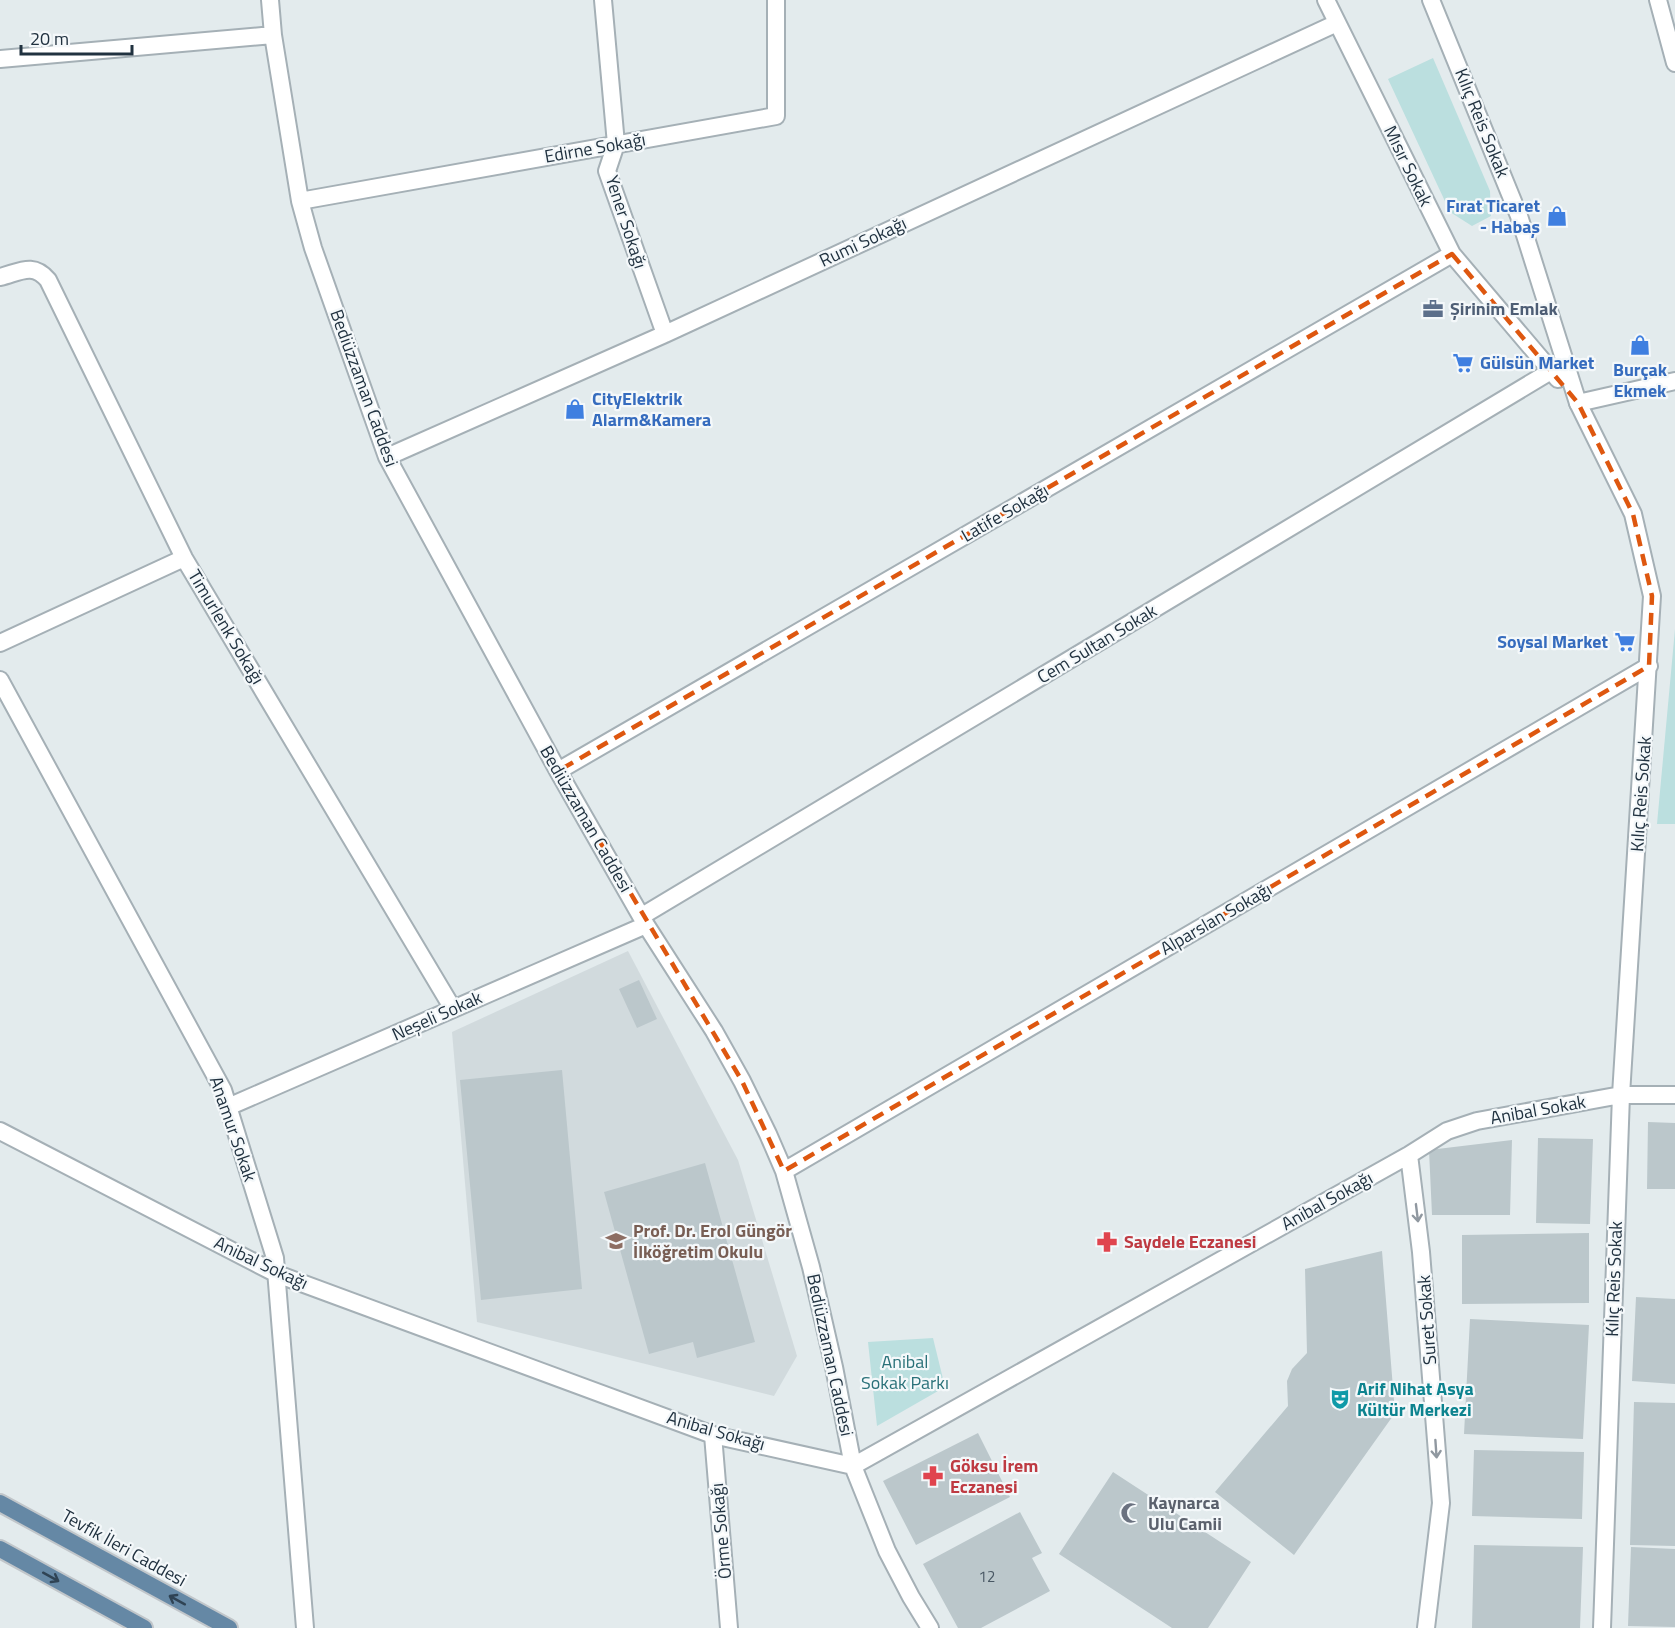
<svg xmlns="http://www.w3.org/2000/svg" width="1675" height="1628" viewBox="0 0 1675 1628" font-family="'Titillium Web',sans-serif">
<rect width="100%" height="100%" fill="#e3ebed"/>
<path fill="#d1dadd" d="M628 951 738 1160 797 1356 774 1396 477 1322 452 1032Z"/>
<path fill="#bbdfdf" d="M1433 58 1490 191 1491 216 1472 226 1450 212 1388 79Z
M1675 629V824H1657Z
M933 1338 945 1387 877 1426 868 1342Z"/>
<path fill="#bbc7cb" d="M639 980 657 1019 637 1028 619 989Z
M562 1070 582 1289 481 1300 460 1080Z
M1648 1122 1675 1123V1189H1647Z
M1538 1138 1593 1139 1590 1224 1536 1223Z
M1512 1140 1510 1215H1432L1429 1150Z
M705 1163 755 1342 697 1358 693 1342 649 1354 604 1192Z
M1589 1233V1303L1462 1304V1235Z
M1382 1251 1395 1413 1294 1555 1215 1492 1288 1406 1287 1381 1292 1369 1307 1353 1305 1269Z
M1636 1297 1675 1299V1384L1632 1381Z
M1470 1319 1589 1325 1583 1439 1464 1434Z
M1634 1402 1675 1403V1546L1630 1545Z
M978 1433 1010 1497 916 1545 883 1481Z
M1474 1450 1584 1452 1582 1519 1472 1516Z
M1113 1472 1251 1562 1208 1628H1172L1059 1554Z
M1020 1512 1042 1553 1032 1558 1050 1591 981 1628H958L923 1564Z
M1474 1545 1583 1547 1580 1628H1472Z
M1631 1547 1675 1549V1627L1628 1626Z"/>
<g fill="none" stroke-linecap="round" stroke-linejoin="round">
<g stroke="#a5b0b6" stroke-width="20">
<path id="minor" d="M270 0 273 35 300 201 313 248 387 457 558 771 646 925 714 1031 742 1081 768 1134 784 1171 811 1267 834 1367 853 1466 887 1551 911 1597 930 1628
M603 0 616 144 607 171 665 334
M1326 0 1452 254 1558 379
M1431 0 1519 216 1578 403 1633 514 1652 596 1621 1095 1602 1628
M1658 0 1675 63
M0 59 273 35
M300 201 776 116V0
M0 277C20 272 33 262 48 280L184 558 453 1009
M387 457 665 334 1337 23
M0 643 184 558
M0 680 223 1090 275 1258 305 1628
M558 771 1452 254
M642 916 1551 371
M228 1107 646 925
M0 1131 277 1274 713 1435 853 1466 1409 1155 1447 1131 1477 1121 1621 1095H1675
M1409 1155 1421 1252 1441 1503 1426 1628
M784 1171 1649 666
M713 1435 729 1628"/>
</g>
<g stroke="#a5b0b6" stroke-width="20">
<path id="tertiary" d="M1578 403 1675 381"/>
</g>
<g stroke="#c1c6ca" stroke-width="20">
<path id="primary" d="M0 1503 229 1628
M0 1549 144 1628"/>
</g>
<use href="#minor" stroke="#fff" stroke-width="16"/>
<use href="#tertiary" stroke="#fff" stroke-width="16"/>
<use href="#primary" stroke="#6588a5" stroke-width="16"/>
</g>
<defs><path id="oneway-shaft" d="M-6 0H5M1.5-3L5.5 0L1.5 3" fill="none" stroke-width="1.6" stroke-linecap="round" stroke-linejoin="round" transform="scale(1.5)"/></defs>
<g stroke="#9098a0">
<use href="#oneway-shaft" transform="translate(1417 1213) rotate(83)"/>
<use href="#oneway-shaft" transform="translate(1436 1449) rotate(86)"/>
</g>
<g stroke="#2f4354">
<use href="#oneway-shaft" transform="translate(51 1577) rotate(29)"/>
<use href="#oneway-shaft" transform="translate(177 1600) rotate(-151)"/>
</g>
<path fill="none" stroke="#de570f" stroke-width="4.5" stroke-dasharray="12 8" stroke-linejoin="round" d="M1452 254 1578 403 1633 514 1652 596 1649 666 784 1171 742 1081 558 771Z"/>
<defs>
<g id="shop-bare" transform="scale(1.62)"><path d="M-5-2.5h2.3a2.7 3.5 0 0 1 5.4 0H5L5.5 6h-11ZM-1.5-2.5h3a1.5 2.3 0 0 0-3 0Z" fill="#3f7fe0" stroke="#f4f8fa" stroke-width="2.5" paint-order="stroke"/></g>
<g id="office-bare" transform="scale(1.62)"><path d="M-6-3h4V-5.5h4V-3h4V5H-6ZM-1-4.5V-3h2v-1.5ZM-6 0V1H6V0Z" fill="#5c6f8a" stroke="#f4f8fa" stroke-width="2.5" paint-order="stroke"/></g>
<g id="supermarket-bare" transform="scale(1.62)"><path d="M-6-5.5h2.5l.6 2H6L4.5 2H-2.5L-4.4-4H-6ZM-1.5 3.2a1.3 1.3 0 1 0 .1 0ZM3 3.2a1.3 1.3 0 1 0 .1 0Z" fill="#3f7fe0" stroke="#f4f8fa" stroke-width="2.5" paint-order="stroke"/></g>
<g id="school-bare" transform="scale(1.62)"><path d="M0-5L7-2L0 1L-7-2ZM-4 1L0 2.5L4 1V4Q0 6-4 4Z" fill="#8d6e63" stroke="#f4f8fa" stroke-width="2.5" paint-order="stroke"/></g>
<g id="pharmacy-bare" transform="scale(1.62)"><path d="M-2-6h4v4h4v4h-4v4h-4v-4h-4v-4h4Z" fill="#e0444e" stroke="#f4f8fa" stroke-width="2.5" paint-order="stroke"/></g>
<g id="theatre-bare" transform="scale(1.62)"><path d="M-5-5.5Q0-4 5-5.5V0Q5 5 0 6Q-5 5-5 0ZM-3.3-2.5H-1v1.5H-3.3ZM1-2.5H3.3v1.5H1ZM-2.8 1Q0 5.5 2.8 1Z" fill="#0f9aa8" stroke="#f4f8fa" stroke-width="2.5" paint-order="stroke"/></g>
<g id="mosque-bare" transform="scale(1.62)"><path d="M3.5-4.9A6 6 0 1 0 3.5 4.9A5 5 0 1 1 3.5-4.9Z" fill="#6b7280" stroke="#f4f8fa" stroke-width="2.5" paint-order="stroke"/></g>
</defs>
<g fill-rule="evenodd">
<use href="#shop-bare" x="1557" y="216"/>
<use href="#office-bare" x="1433" y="309"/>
<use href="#shop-bare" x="1640" y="345"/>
<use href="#supermarket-bare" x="1463" y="363"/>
<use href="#shop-bare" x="575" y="409"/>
<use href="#supermarket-bare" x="1625" y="642"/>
<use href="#school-bare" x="616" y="1241"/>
<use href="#pharmacy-bare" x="1107" y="1242"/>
<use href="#theatre-bare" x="1340" y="1399"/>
<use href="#pharmacy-bare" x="933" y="1476"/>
<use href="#mosque-bare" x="1131" y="1513"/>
</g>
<g text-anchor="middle" stroke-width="4.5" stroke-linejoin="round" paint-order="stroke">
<g font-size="15" fill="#485763">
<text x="987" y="1582">12</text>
</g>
<g font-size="18" fill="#213240" stroke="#f4f8fa">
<text transform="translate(1482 123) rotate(68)" y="6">Kılıç Reis Sokak</text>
<text transform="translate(595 148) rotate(-10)" y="6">Edirne Sokağı</text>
<text transform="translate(1408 166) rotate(64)" y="6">Mısır Sokak</text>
<text transform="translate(626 222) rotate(72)" y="6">Yener Sokağı</text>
<text transform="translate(863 242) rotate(-25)" y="6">Rumi Sokağı</text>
<text transform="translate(364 388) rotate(70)" y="6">Bediüzzaman Caddesi</text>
<text transform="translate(1005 513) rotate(-30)" y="6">Latife Sokağı</text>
<text transform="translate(226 627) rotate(59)" y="6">Timurlenk Sokağı</text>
<text transform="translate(1097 644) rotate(-31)" y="6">Cem Sultan Sokak</text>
<text transform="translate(1641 794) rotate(-86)" y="6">Kılıç Reis Sokak</text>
<text transform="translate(586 819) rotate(60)" y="6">Bediüzzaman Caddesi</text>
<text transform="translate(1216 919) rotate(-30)" y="6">Alparslan Sokağı</text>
<text transform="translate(437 1016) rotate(-24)" y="6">Neşeli Sokak</text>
<text transform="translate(1538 1110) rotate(-10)" y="6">Anibal Sokak</text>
<text transform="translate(233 1129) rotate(71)" y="6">Anamur Sokak</text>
<text transform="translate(1327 1201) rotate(-29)" y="6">Anibal Sokağı</text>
<text transform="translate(261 1263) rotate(25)" y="6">Anibal Sokağı</text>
<text transform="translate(1614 1279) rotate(-88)" y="6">Kılıç Reis Sokak</text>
<text transform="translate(1427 1320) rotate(-94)" y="6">Suret Sokak</text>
<text transform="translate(830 1355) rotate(78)" y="6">Bediüzzaman Caddesi</text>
<text transform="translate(716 1431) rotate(16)" y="6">Anibal Sokağı</text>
<text transform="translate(721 1531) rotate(-95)" y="6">Örme Sokağı</text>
<text transform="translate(124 1548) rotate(29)" y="6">Tevfik İleri Caddesi</text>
</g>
<g font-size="18" font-weight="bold" fill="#366cbe" stroke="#f4f8fa" text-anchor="end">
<text x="1540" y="212">Fırat Ticaret<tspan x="1540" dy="21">- Habaş</tspan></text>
<text x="1480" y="369" text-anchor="start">Gülsün Market</text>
<text x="1640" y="376" text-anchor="middle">Burçak<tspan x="1640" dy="21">Ekmek</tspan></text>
<text x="592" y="405" text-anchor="start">CityElektrik<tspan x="592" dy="21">Alarm&amp;Kamera</tspan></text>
<text x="1608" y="648">Soysal Market</text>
</g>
<g font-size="18" font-weight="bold" fill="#4e5e75" stroke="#f4f8fa" text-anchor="start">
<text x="1450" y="315">Şirinim Emlak</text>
</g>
<g font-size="18" font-weight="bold" fill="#785e54" stroke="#f4f8fa" text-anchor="start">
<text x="633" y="1237">Prof. Dr. Erol Güngör<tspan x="633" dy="21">İlköğretim Okulu</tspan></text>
</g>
<g font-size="18" font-weight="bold" fill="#be3a42" stroke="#f4f8fa" text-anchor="start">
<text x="1124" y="1248">Saydele Eczanesi</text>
<text x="950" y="1472">Göksu İrem<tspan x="950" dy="21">Eczanesi</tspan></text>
</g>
<g font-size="18" fill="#2a7179" stroke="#f4f8fa">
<text x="905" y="1368">Anibal<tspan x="905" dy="21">Sokak Parkı</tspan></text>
</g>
<g font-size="18" font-weight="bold" fill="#0d838f" stroke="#f4f8fa" text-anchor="start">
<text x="1357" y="1395">Arif Nihat Asya<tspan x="1357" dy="21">Kültür Merkezi</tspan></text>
</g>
<g font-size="18" font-weight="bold" fill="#5b616d" stroke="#f4f8fa" text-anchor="start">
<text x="1148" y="1509">Kaynarca<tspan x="1148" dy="21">Ulu Camii</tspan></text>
</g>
</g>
<path d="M21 45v9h111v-9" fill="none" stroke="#213240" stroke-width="3"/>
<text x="30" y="45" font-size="18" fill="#213240" stroke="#f4f8fa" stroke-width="4.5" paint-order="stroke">20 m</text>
</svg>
